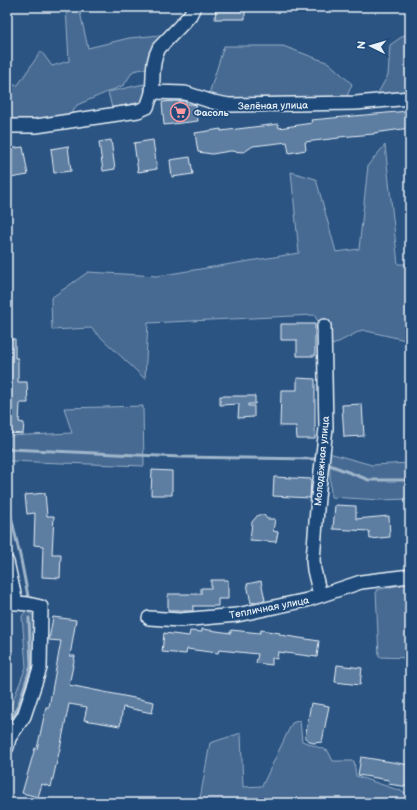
<svg xmlns="http://www.w3.org/2000/svg" width="417" height="810" viewBox="0 0 417 810" font-family="'Balsamiq Sans',sans-serif">
<rect width="100%" height="100%" fill="#2b5482"/>
<filter id="ink" filterUnits="userSpaceOnUse"><feTurbulence type="fractalNoise" baseFrequency=".025" numOctaves="2"/><feDisplacementMap in="SourceGraphic" scale="8" xChannelSelector="R" yChannelSelector="G"/><feConvolveMatrix kernelMatrix="1 2 1 2 8 2 1 2 1" color-interpolation-filters="sRGB"/></filter>
<g filter="url(#ink)">
<path fill="#476b93" stroke="#98aec6" d="M66 7H70L80 12 88 48 129 38 160 35 148 68 133 71 124 85 77 105 70 116 42 120 7 121V85H18L41 51 52 66 69 61Z
M410 31V92L388 95 378 93 388 75 390 45Z
M224 46H283L329 63 352 84 346 99 234 101 208 97Z
M144 84 145 101 112 108 108 92Z
M385 145 398 264H410V341L362 330 333 345 314 315 148 323 145 379 91 328 52 330 51 298 88 272 157 276 299 253 291 172 316 179 336 252 359 249 368 165Z
M143 406 144 466 7 461V436L72 433 64 408Z
M329 453 372 465 410 463V499L380 500 331 497Z
M410 583V658L379 657 376 590Z
M26 611 34 616 35 663 28 693 7 739V716L26 667 22 616Z
M300 720 302 741 328 751 333 761H354L356 776 410 794V803H137V801H180L200 799 210 743 241 733 243 787 262 786 292 723Z"/>
<g fill="none" stroke-linecap="round" stroke-linejoin="round">
<path stroke="#a0b6cb" stroke-width="3" d="M7 451 10 449 180 457 315 459
M327 464 369 480H410
M7 499 21 560 28 596
M7 730 19 704 31 666 29 618"/>
</g>
<path fill="#5d7da1" stroke="#e8f1f8" d="M216 7H245V19H215Z
M175 101H184L186 102V104H192L196 105 198 121 164 125 162 102Z
M408 111 410 128 374 133V134L339 137V138L305 142 306 150 289 153 287 142 253 146 244 152 230 151 212 154 198 152 195 133 221 129V131L278 124 279 128 312 123 311 120Z
M111 140 115 169 103 171 99 142Z
M153 140 157 169 138 172 134 143Z
M68 146 71 171 54 173 51 149Z
M23 147 28 175 10 178 7 149Z
M190 157 193 174 172 177 170 160Z
M281 324H315V356H297V340H281Z
M7 339H15V358H18V382H27L28 403H20L19 422 24 423 23 434 7 433Z
M297 378 315 379V439H297L296 426H280L281 390H297Z
M220 396H255V404H248V406H254V417L238 418 239 404 220 405Z
M362 404 364 436 344 437 342 405Z
M152 470 172 471V495H151Z
M274 477 311 479 310 498 273 496Z
M45 493 47 516H54L52 554H61L60 578 42 577 43 546 34 545 35 513 27 514 25 495Z
M335 505 356 506V519L389 516 390 537 370 539 369 531 333 529Z
M258 515H264L267 519H275L273 531 278 532 276 542 250 540 252 522Z
M211 580H228V599H218V606H193V611H168V594H201V588H211Z
M261 581 265 600 251 603 247 584Z
M53 617 76 620 70 656H75L69 685 154 702 152 713 123 707 120 726 84 720 87 707 69 704 61 744 51 787 42 784 38 797 22 793 35 748 37 749 46 707H49L61 641 49 640Z
M202 629 231 633V630L260 633 261 630 280 633V635L319 641 317 657 278 652 277 659 272 658V665L256 663 258 654 219 650 218 653 187 649 186 654 162 652 164 633 189 636 190 631 202 632Z
M337 665 362 668 360 685 335 682Z
M311 703 329 706 322 742 313 743 305 738Z
M361 757 410 765 409 787 388 784 389 780 358 775Z"/>
<g fill="none" stroke-linecap="round" stroke-linejoin="round">
<g stroke="#e8f1f8" stroke-width="16">
<path id="street" d="M152 92 185 93 213 102 229 105 356 103 410 98
M7 126H36L138 111 147 107C149 102 151 97 152 92 154 76 151 63 159 48L183 23 190 15 194 7
M7 562 16 603
M320 595 314 570 313 560 318 497 326 428 324 326
M7 602 28 604 41 607 40 668 24 716 9 738 7 747
M149 618 180 620 237 615 307 600 361 582 410 576"/>
</g>
<use href="#street" stroke="#1f4a7a" stroke-width="13"/>
</g>
</g>
<defs>
<g id="supermarket-ring" transform="scale(1)"><circle r="9.5" fill="#1f4a7a" stroke="#ff9aa2" stroke-width="1.5"/><path d="M-6-5.5h2.5l.6 2H6L4.5 2H-2.5L-4.4-4H-6ZM-1.5 3.2a1.3 1.3 0 1 0 .1 0ZM3 3.2a1.3 1.3 0 1 0 .1 0Z" fill="#ff9aa2"/></g>
</defs>
<g fill-rule="evenodd">
<use href="#supermarket-ring" x="180" y="112"/>
</g>
<g text-anchor="middle" stroke-width="3.5" stroke-linejoin="round" paint-order="stroke">
<g font-size="10" fill="#e8f1f8" stroke="#1f4a7a">
<text transform="translate(273 105) rotate(-1)" y="4">Зелёная улица</text>
<text transform="translate(321 461) rotate(-85)" y="4">Молодёжная улица</text>
<text transform="translate(269 607) rotate(-11)" y="4">Тепличная улица</text>
</g>
<g font-size="10" font-weight="bold" fill="#e8f1f8" stroke="#1f4a7a" text-anchor="start">
<text x="194" y="116">Фасоль</text>
</g>
</g>
<rect width="417" height="810" fill="none" stroke="#1f4a7a" stroke-width="24"/>
<rect x="12" y="12" width="393" height="786" fill="none" stroke="#e8f1f8" stroke-width="1.5" filter="url(#ink)"/>
<g transform="translate(371 46) rotate(275)" stroke="#1f4a7a" stroke-width="3" paint-order="stroke">
<path d="M0-3L7 15L0 10L-7 15Z" fill="#e8f1f8"/>
<text y="-6" font-size="11" font-weight="bold" text-anchor="middle" fill="#e8f1f8">N</text>
</g>
</svg>
